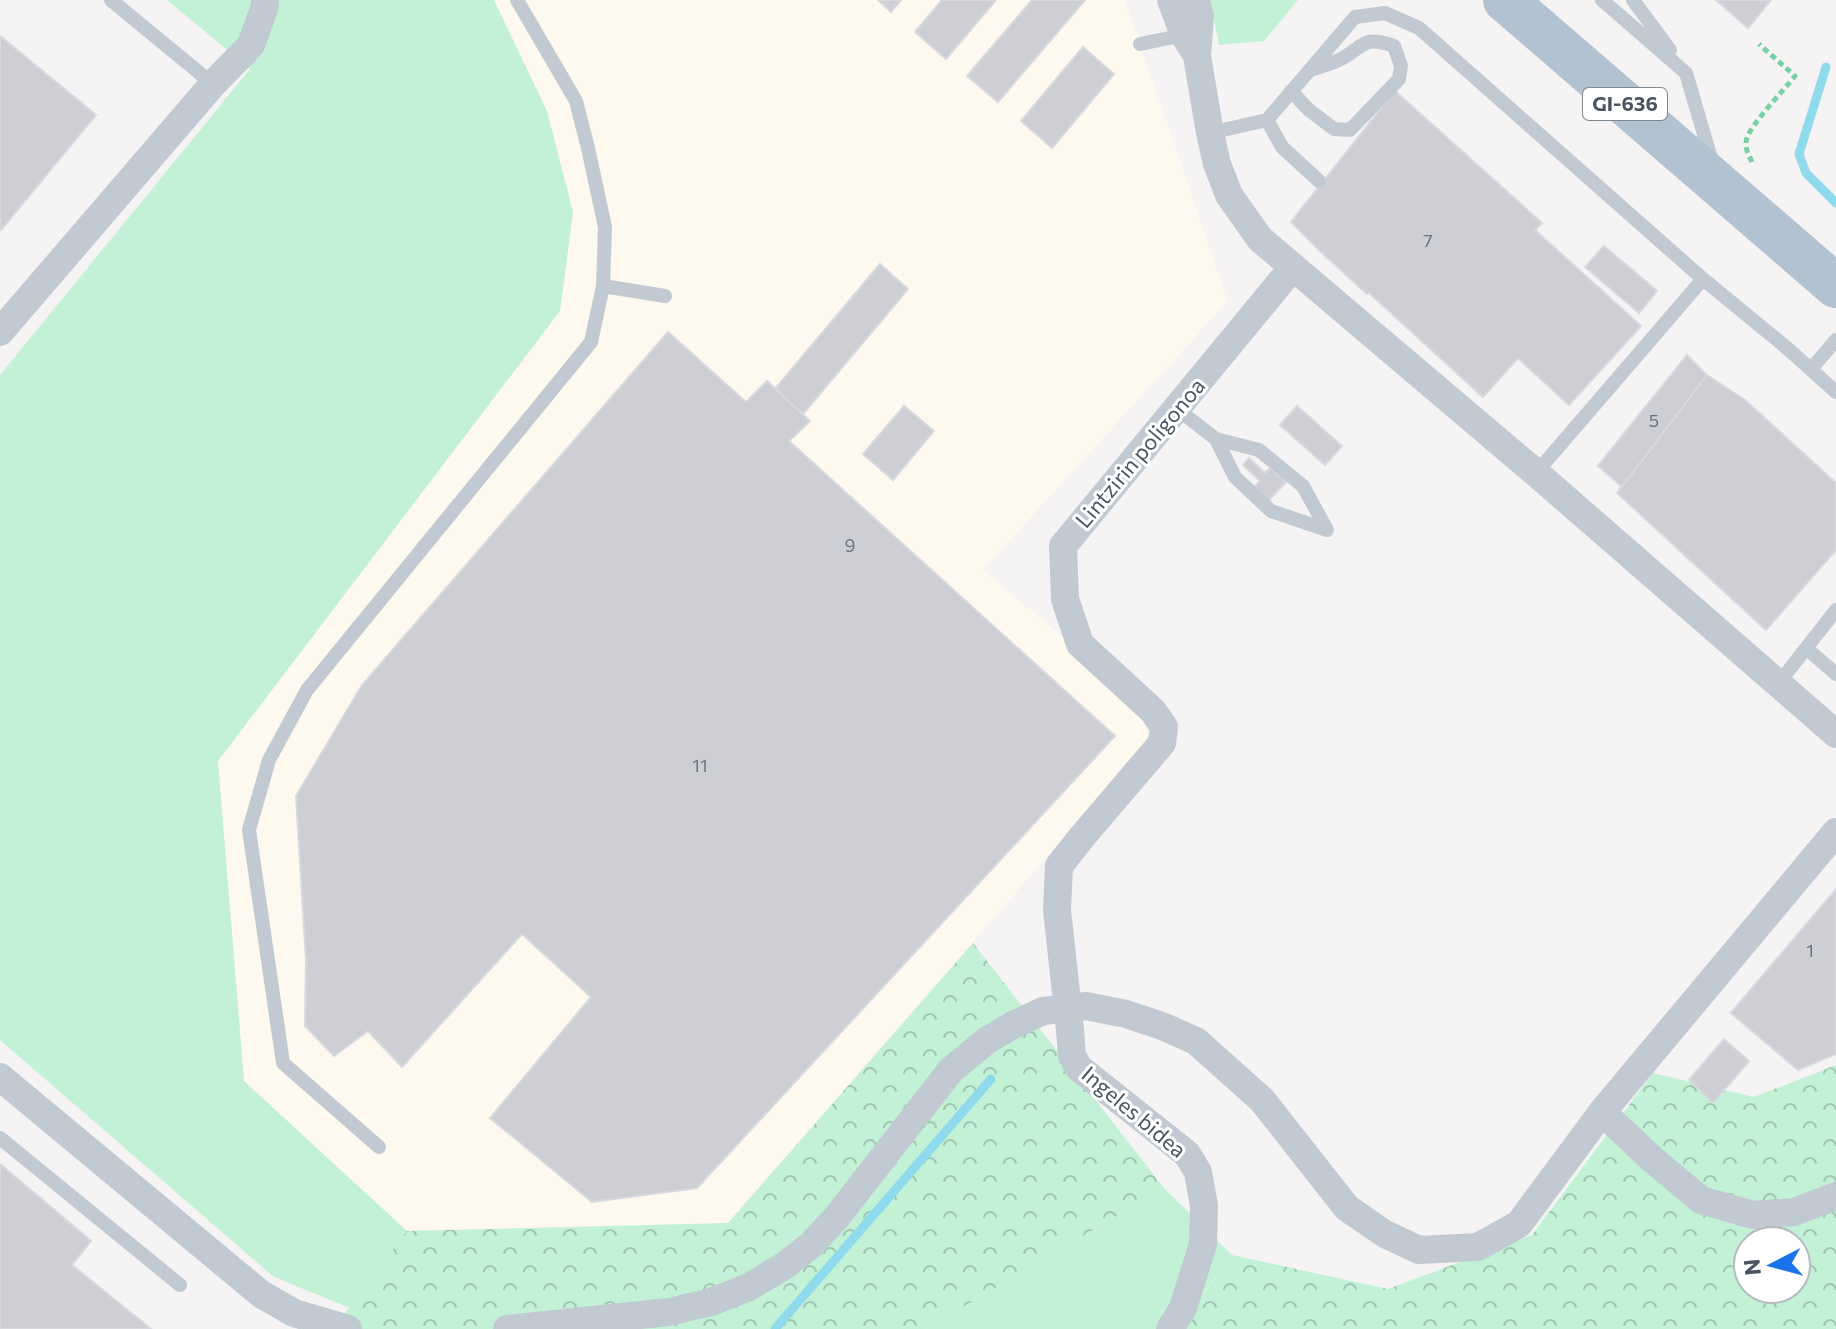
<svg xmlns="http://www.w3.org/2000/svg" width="1836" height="1329" viewBox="0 0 1836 1329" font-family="Commissioner,sans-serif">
<defs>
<pattern id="forest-crowns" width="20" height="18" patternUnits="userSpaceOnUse" patternTransform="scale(2)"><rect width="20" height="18" fill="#c3f1d5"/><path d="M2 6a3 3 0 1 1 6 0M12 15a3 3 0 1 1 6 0" fill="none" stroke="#a0c6b0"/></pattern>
</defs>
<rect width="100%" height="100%" fill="#f5f3f3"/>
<path fill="#fdf9ef" d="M494 0H1125L1228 301 983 570 1145 706 1148 741 728 1223 407 1231 244 1081 218 761 560 310 573 212 547 111Z"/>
<path fill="#c3f1d5" d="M167 0H494L547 111 573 212 560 311 218 761 244 1081 407 1231 350 1308 274 1277 0 1040V375L250 69Z
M1210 0H1298L1264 41 1219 45Z
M1164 1188 1232 1255 1177 1329H926Z"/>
<path fill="url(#forest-crowns)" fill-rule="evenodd" d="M973 943 1164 1188 926 1329H333L407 1231 728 1223Z
M1836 1065V1329H1178L1232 1255 1388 1289 1532 1235 1653 1073 1754 1097ZM1748 1241H1796V1289H1748Z"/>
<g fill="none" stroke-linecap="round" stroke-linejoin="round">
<path stroke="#90daee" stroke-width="9" d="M1826 67 1799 154 1806 173 1836 203
M775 1329 991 1079"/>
</g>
<path fill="#cdcfd5" stroke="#d7d9de" stroke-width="2" d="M878 0H901L891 12Z
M942 0H996L946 59 915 32Z
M1032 0H1085L998 102 967 76Z
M1716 0H1771L1748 28Z
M0 36 96 115 1 230H0Z
M1083 47 1114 74 1052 148 1021 121Z
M1395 91 1542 223 1535 230 1641 326 1569 405 1518 358 1483 397 1369 293 1367 294 1320 251 1291 222Z
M1604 246 1657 291 1639 313 1585 267Z
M880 264 908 289 803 414 775 389Z
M668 332 746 402 767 381 810 421 789 441 1115 736 697 1188 592 1202 490 1118 591 997 522 934 402 1067 368 1031 334 1056 305 1026 306 960 296 796 362 685Z
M1687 355 1707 375 1622 487 1598 466Z
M1707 375 1745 400 1836 483V550L1766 630 1617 493Z
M904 406 934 431 893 480 863 454Z
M1297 406 1342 446 1325 465 1280 425Z
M1249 458 1265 473 1270 468 1286 482 1269 500 1254 487 1260 481 1243 465Z
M1836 889V1054L1798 1070 1731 1013Z
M1724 1039 1749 1061 1713 1103 1689 1080Z
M0 1164 91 1241 72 1265 151 1329H0Z"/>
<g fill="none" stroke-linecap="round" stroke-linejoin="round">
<path stroke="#7ad0a6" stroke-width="5" stroke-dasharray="6 4" stroke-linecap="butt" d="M1752 162C1748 154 1744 147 1747 138 1752 123 1784 90 1795 76L1759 44"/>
<path stroke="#c1cad2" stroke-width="14" d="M111 0 213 84
M1602 0 1686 73 1713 165
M1633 0 1670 50
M1140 44 1184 35
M1291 91 1309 110 1334 129 1350 130 1399 79 1401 66 1394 46C1361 34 1364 48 1339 60 1331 64 1322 66 1313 69
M1267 120 1282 147 1319 181
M1210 133 1267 120 1355 17 1385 13 1419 28 1703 279 1787 348 1836 392
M603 286 665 296
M1811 369 1836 340
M1177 409 1216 439 1259 450 1303 486 1327 530
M1216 439 1235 477 1271 511 1327 530
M1536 473 1703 279
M1806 648 1836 674
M1778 684 1836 610
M0 1138 180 1285
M379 1147 283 1063 249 830 269 760 307 690 591 342 603 286 605 227 588 148 576 101 517 0"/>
<path stroke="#c1cad2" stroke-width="28" d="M1171 0 1184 35 1197 55
M1196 0 1200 16 1197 56 1210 133 1217 164 1229 195 1260 239 1536 473 1836 734
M0 332 213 84 251 45 265 6V0
M1064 974 1057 910 1059 866 1081 838 1162 743 1164 727 1153 711 1080 644 1065 599 1063 546 1293 267
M1070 1030 1072 1056 1079 1068 1187 1154 1198 1172 1204 1206 1203 1244 1183 1308 1170 1329
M0 1077 261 1294 294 1313 348 1329
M1602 1112 1652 1159 1701 1200 1753 1215 1794 1212 1836 1196
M507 1329 669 1312 711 1302 749 1287 784 1266 811 1245 836 1218 951 1070 986 1041 1013 1025 1043 1011 1086 1006 1126 1014 1162 1026 1196 1041 1262 1100 1347 1208 1385 1234 1419 1250 1478 1247 1519 1224 1602 1112 1836 832"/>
<path stroke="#b3c2d1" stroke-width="44" d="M1505 0 1836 286"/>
<path stroke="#c1cad2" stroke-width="28" d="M1064 974 1070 1030"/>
</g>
<g text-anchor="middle" stroke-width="6" stroke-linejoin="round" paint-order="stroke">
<g font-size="18" fill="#6b747e">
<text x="1428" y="247">7</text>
<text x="1654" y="427">5</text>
<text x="850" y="552">9</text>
<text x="700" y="772">11</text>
<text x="1810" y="957">1</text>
</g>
<rect fill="#fff" stroke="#808990" stroke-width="2" x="1583" y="88" width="84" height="32" rx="6"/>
<g font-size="20" font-weight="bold" fill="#4a5661">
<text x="1625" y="111">GI-636</text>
</g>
<g font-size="22" fill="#4a5661" stroke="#fff">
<text transform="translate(1140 453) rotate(-50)" y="8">Lintzirin poligonoa</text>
<text transform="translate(1134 1112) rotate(40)" y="8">Ingeles bidea</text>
</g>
</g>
<g transform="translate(1772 1265) rotate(264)"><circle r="38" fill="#ffffff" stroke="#b7bbc0" stroke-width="2"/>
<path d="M0-6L14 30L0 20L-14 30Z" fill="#1a73e8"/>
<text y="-12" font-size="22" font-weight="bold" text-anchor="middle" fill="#4a5661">N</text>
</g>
</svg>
